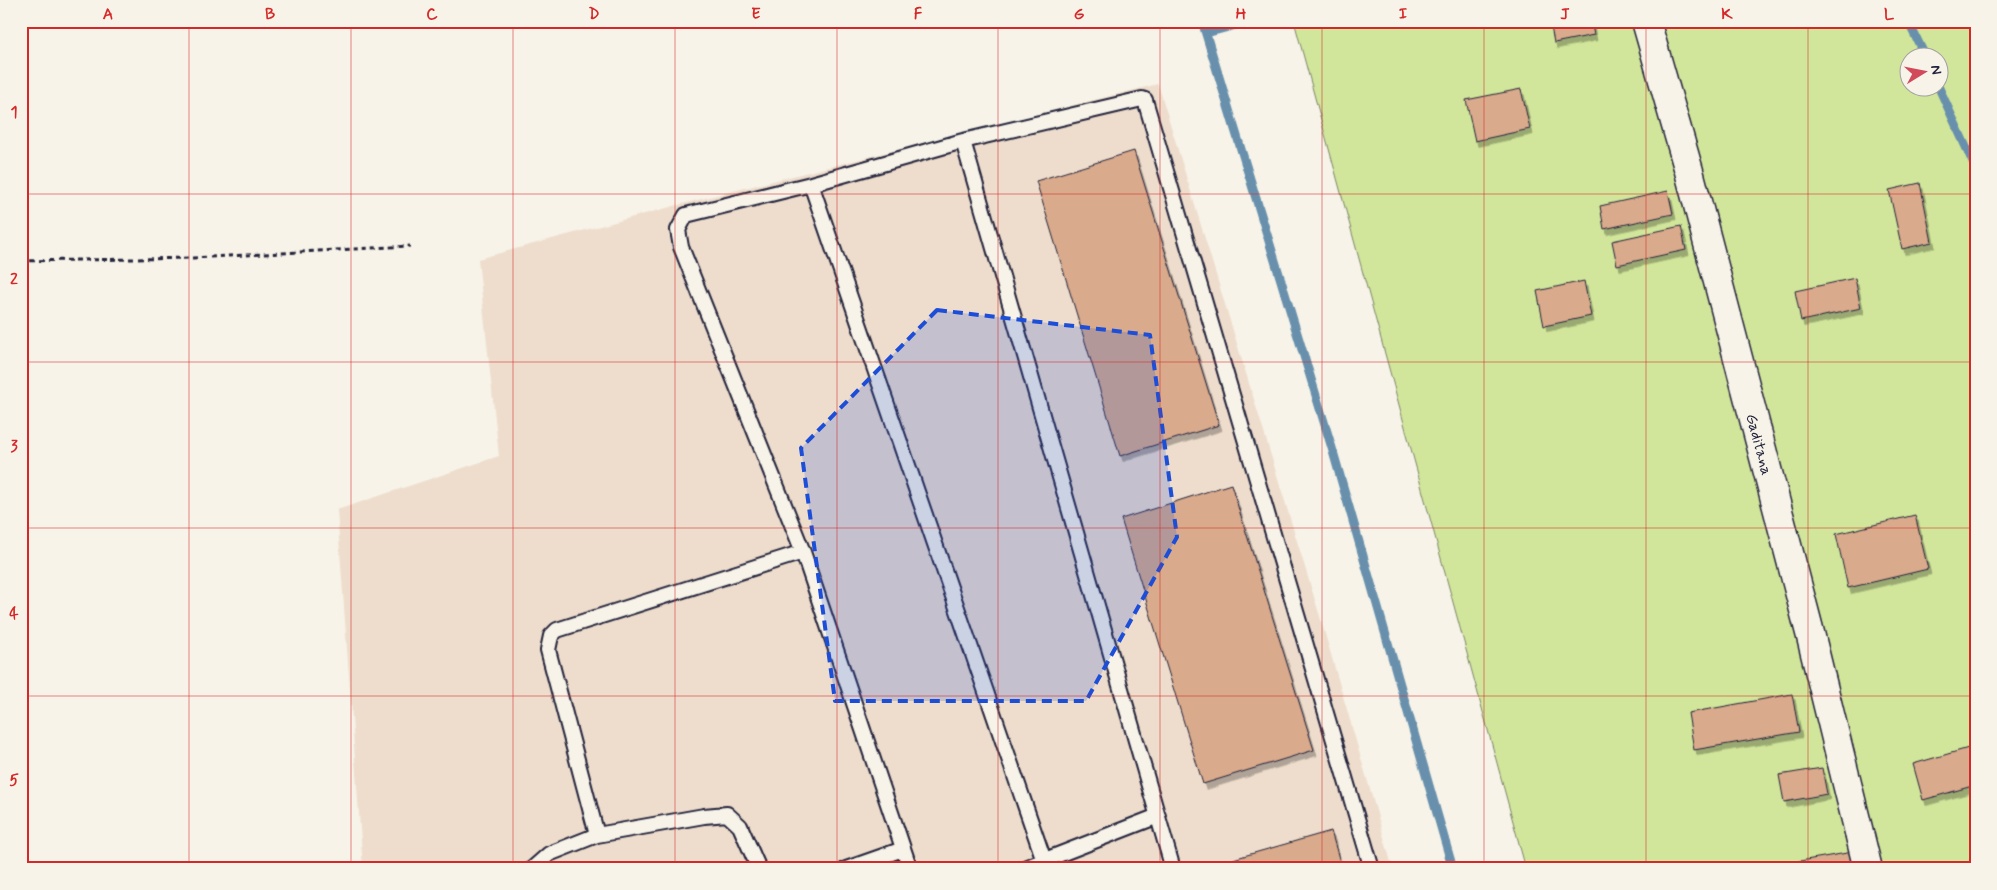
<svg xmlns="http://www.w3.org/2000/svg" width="1997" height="890" viewBox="0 0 1997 890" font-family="Mynerve,sans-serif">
<defs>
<filter id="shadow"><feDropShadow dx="3" dy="5.5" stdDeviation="0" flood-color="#0004"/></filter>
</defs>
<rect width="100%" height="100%" fill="#f7f3e8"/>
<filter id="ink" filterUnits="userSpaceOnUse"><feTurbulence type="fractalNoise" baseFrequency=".02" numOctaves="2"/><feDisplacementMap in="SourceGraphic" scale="10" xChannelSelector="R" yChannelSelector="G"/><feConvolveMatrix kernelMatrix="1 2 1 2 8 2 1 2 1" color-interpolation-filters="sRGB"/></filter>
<g filter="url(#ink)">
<path fill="#edc" d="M1158 84 1321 620 1393 869H363L337 510 499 456 478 259 678 205Z"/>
<path fill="#d1e69a" stroke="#7a846a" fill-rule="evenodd" d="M1294 21H1976V869H1526ZM1910 58H1940V88H1910Z"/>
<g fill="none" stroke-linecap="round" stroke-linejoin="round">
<path stroke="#6790ac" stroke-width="9" d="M1202 21 1332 448 1453 869
M1908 21 1926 58
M1206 33 1251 21
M1939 88 1976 169"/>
</g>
<path fill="#d9aa8b" stroke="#22223b" filter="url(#shadow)" d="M1550 21H1591L1594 35 1554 43Z
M1521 89 1530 129 1475 141 1466 100Z
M1134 151 1219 425 1120 456 1036 181Z
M1920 183 1932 242 1902 249 1889 190Z
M1668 191 1673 214 1604 229 1600 206Z
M1681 226 1686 250 1617 265 1612 241Z
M1855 278 1861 308 1801 321 1795 291Z
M1584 281 1591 316 1544 326 1537 291Z
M1231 484 1314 750 1203 784 1121 519Z
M1915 515 1928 569 1848 588 1836 534Z
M1792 694 1799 732 1694 750 1688 713Z
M1972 747 1976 760V785L1923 800 1913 764Z
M1822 768 1827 794 1784 802 1779 775Z
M1331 831 1342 869H1236L1233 859Z
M1853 852 1856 869H1777L1776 865Z"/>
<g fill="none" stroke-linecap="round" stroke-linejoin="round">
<g stroke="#22223b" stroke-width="18">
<path id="lane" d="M963 141 1173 869
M811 184 1047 869
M532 869 549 854 597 835
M759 869 740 826 727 814 704 816 597 835 548 650 551 636 557 630 803 552
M846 869 903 849
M910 869 803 552 681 247 678 230 686 215 811 184 963 141 1142 99 1145 100 1372 869
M1022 869 1158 816"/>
</g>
<g stroke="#22223b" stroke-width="31">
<path id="street" d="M1646 21 1689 171 1810 633 1868 869"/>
</g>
<path stroke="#22223b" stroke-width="3" stroke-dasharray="5 4" stroke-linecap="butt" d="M21 261 193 258 410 246"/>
<use href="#lane" stroke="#f7f3e8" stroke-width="14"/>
<use href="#street" stroke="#f7f3e8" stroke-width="28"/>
</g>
</g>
<path fill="#1d4ed8" fill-opacity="0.2" stroke="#1d4ed8" stroke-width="4" stroke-dasharray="10 6" stroke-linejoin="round" d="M937 310 1150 335 1177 537 1086 701H835L801 448Z"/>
<path fill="none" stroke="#d62828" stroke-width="1" stroke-opacity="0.55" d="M189 21V869M351 21V869M513 21V869M675 21V869M837 21V869M998 21V869M1160 21V869M1322 21V869M1484 21V869M1646 21V869M1808 21V869M21 194H1976M21 362H1976M21 528H1976M21 696H1976"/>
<g text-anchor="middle" stroke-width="4" stroke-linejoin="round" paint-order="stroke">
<g font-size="16" fill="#22223b" stroke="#f7f3e8">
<text transform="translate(1760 444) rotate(75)" y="6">Gaditana</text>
</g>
</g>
<rect width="1997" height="890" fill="none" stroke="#f7f3e8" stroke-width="55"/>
<g transform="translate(1924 72) rotate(80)"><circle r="24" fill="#f7f3e8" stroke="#a29fa3"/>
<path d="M0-4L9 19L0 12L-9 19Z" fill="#d1495b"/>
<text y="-8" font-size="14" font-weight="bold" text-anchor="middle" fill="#22223b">N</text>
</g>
<rect x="28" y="28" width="1942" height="834" fill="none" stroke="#d62828" stroke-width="2"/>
<g font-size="16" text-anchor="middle" font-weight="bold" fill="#d62828">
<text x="108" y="19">A</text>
<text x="270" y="19">B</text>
<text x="432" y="19">C</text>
<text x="594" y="19">D</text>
<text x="756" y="19">E</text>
<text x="918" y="19">F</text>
<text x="1079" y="19">G</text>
<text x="1241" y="19">H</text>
<text x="1403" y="19">I</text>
<text x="1565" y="19">J</text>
<text x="1727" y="19">K</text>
<text x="1889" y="19">L</text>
<text x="14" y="117">1</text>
<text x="14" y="284">2</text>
<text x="14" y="451">3</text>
<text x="14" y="618">4</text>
<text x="14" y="785">5</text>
</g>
</svg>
